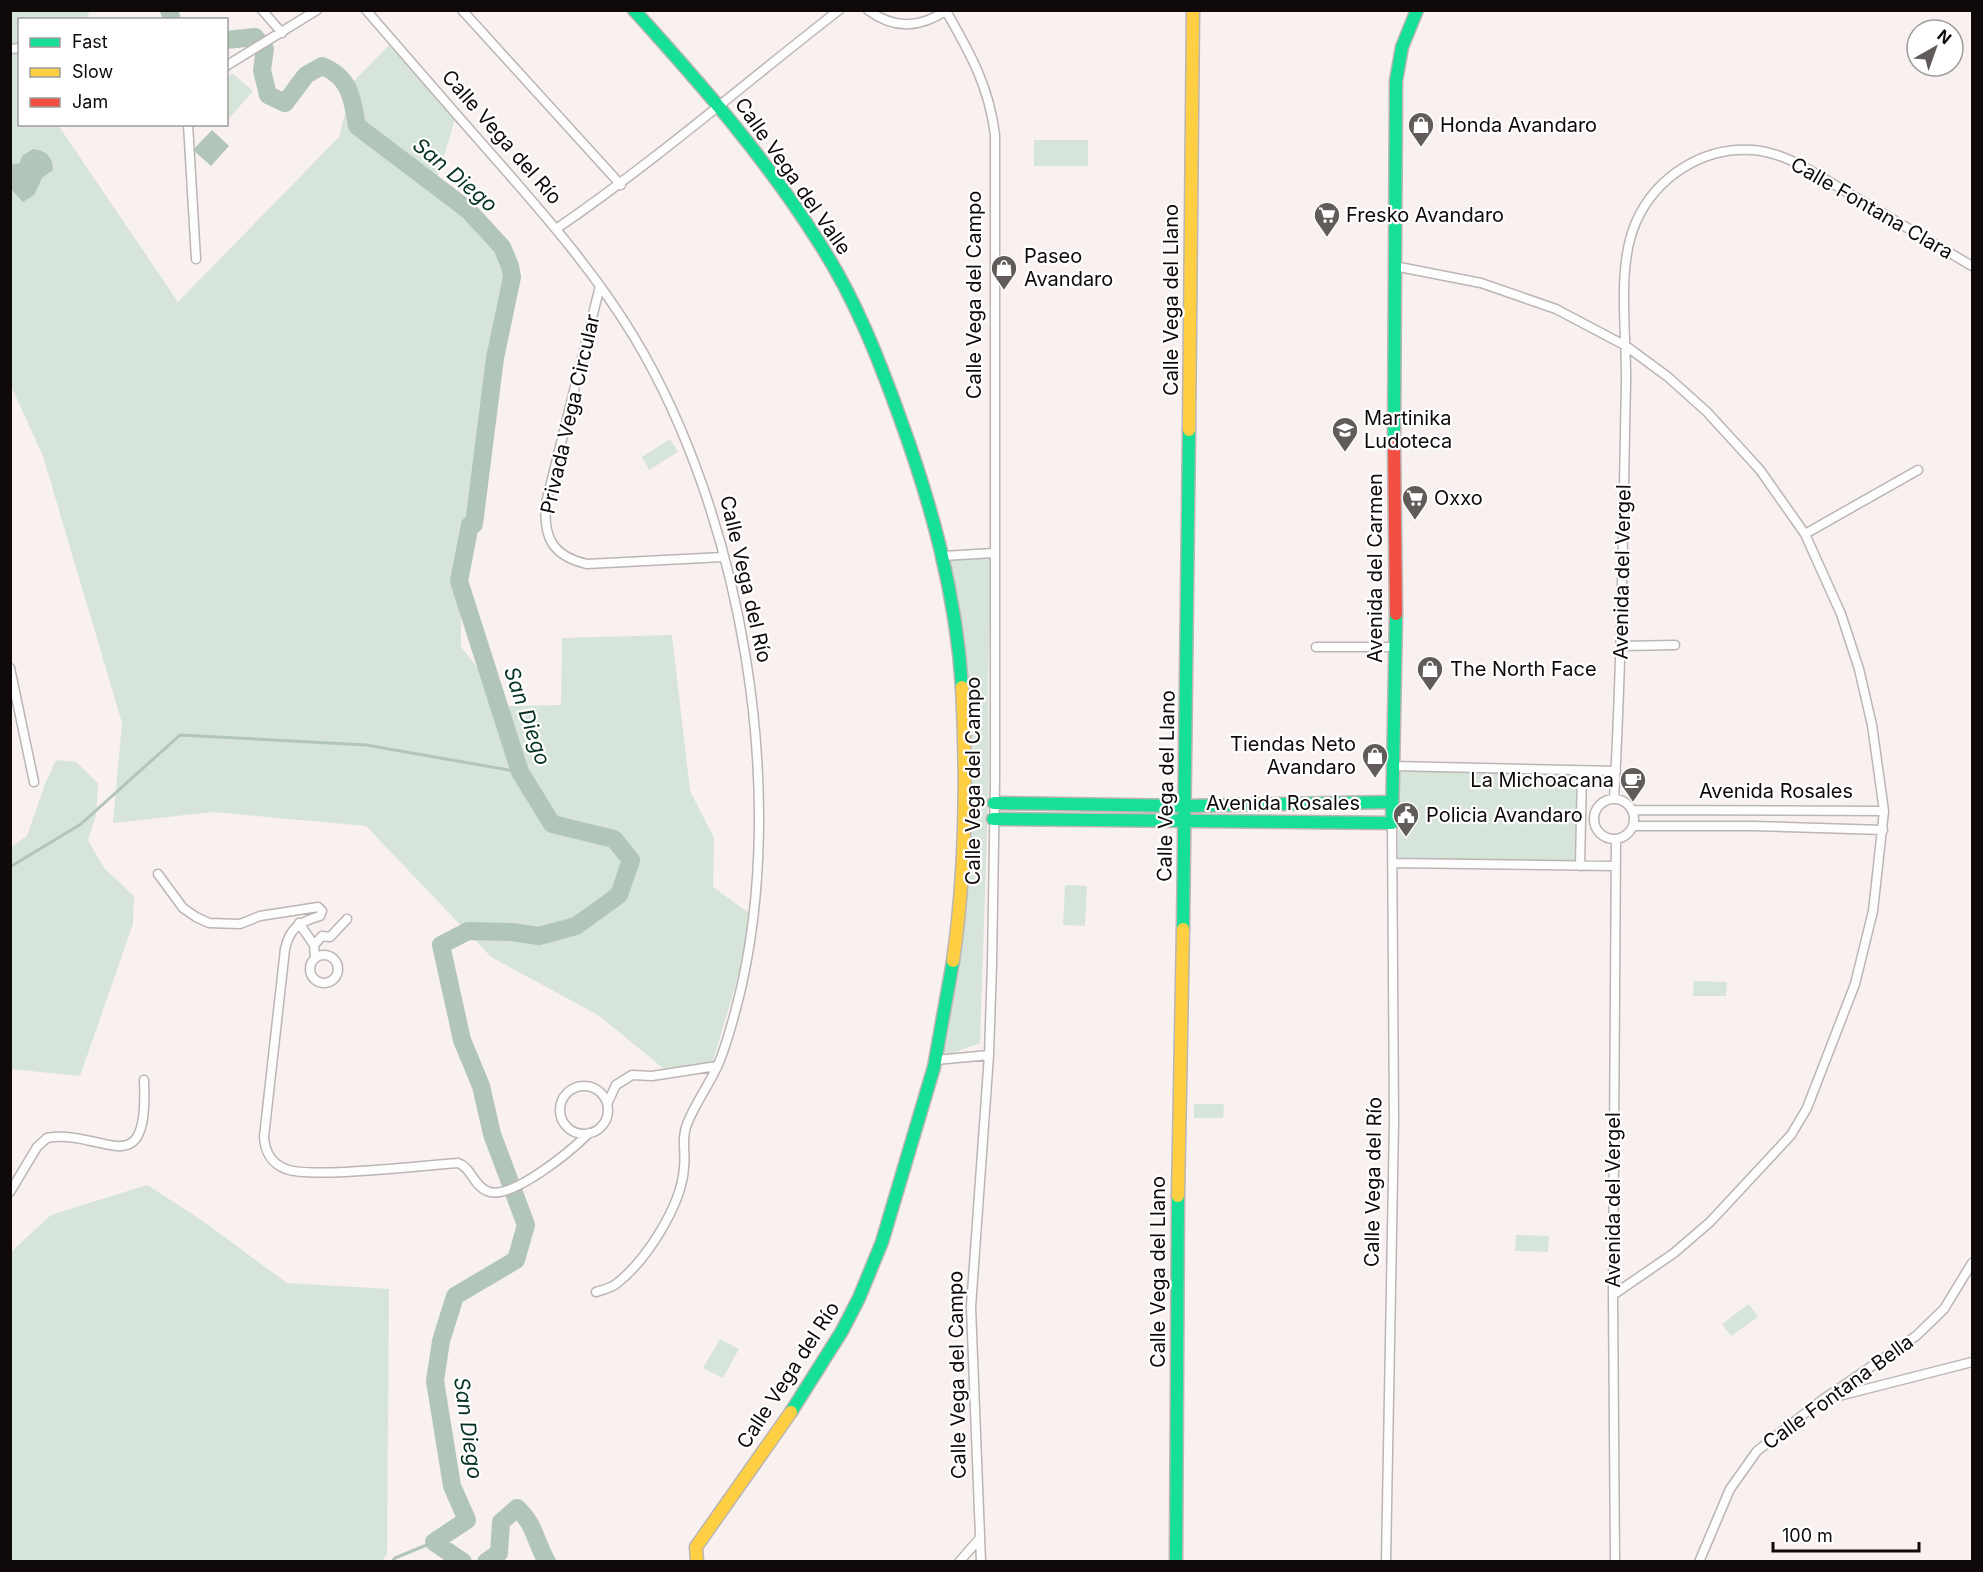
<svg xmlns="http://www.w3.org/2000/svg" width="1983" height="1572" viewBox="0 0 1983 1572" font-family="Inter,sans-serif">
<rect width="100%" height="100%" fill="#f9f1ef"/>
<path fill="#d6e4da" d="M10 11H90L86 19 20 20V124L58 125 178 302 339 137 353 82 389 45 456 116 437 179 469 207 504 245 515 276 497 359 476 527H471L461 582V647L508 706 561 705 562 638 672 635 690 791 714 838 713 887 756 918 712 1064 663 1068 598 1015 491 957 366 826 213 812 113 823 122 723 43 456 11 386Z
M232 73 253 91 227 121V79Z
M1034 140H1088V166H1034Z
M670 439 678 452 649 470 642 457Z
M992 556 988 679 989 774 980 1043 939 1058 968 832 945 557Z
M56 760 76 762 98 783 96 815 88 840 104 868 134 896 133 924 80 1076 11 1069V847L27 836 45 784Z
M1399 770 1577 772 1576 865 1398 860Z
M1065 885 1087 886 1085 926 1063 925Z
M1694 981 1727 982 1726 996H1693Z
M1194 1104H1224L1223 1118H1194Z
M147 1185 200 1219 287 1283 389 1289 387 1554 382 1561H11V1252L51 1215Z
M1516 1235 1549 1236 1548 1252 1515 1251Z
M1749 1304 1758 1317 1731 1336 1722 1324Z
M720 1339 739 1349 723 1378 703 1368Z"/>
<path fill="#b2c5b9" d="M212 130 229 146 211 166 193 150Z
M33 149C46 150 53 157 53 170L42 178 34 195 23 202 11 189V165L20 163 22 156Z"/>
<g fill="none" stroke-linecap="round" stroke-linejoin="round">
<path stroke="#b2c5b9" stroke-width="3" d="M10 867 81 824 180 735 366 745 520 772
M392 1562 395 1558 434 1542"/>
<path stroke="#b2c5b9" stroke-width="18" d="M169 10 172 20
M226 40 255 37 265 49 262 70 268 95 285 103 306 75 322 66C351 78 352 98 357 126L468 210 502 247 510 266 512 277 495 358 474 524 470 525 459 581 520 772 552 824 614 839 631 860 619 895 576 926 539 936 512 932 468 931 441 945 462 1040 481 1086 492 1134 526 1225 516 1260 455 1296 441 1341 435 1381 452 1486 467 1520 434 1542 463 1562
M486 1562 499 1553 501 1522 517 1508C535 1524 535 1541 547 1562"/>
<g stroke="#bbb5b4" stroke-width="11">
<path id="street" d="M262 10 282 33
M366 10C411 62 455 113 500 164 548 219 596 274 634 337 742 516 789 793 739 997 733 1020 727 1045 717 1067 708 1086 695 1104 687 1124 681 1139 686 1152 684 1167 682 1205 646 1261 616 1284 611 1288 602 1290 596 1292
M462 10 621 185
M868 10C895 30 920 28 947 10
M946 11C970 53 989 86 995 135V780L992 964 989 1055 971 1307 981 1562
M10 49 20 48
M226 66 317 10
M188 124 196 259
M556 229C654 162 745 83 839 10
M1394 266 1481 283 1556 309 1626 346 1668 377 1707 412 1760 470 1805 534 1841 614 1859 669 1872 725 1884 811 1873 911 1855 984 1807 1108 1791 1135 1710 1222 1674 1253 1613 1295
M600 286 546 503C543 537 552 556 587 564L723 557
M1805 534 1918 470
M943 556 993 553
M1621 646 1675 645
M1316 647H1396
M10 668 34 782
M1393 766 1616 771
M1594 819a20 20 0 1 1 40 0a20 20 0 1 1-40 0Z
M1614 799C1622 660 1623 521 1626 383 1627 334 1616 267 1636 222 1656 177 1703 146 1753 150 1789 153 1820 177 1850 194 1891 218 1932 242 1972 266
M1632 810 1884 811
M1633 826H1753L1883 830
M1393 863 1614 866
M1580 866 1582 772
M158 874 183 908 196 917 209 923 240 924 260 916 318 907 322 911 320 916C300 922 290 927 285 949L264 1137C265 1152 272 1164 286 1169 311 1179 425 1165 458 1163 471 1167 473 1185 487 1191 510 1202 572 1150 589 1133
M299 923 314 945 315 958
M314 945 322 936 330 937 347 919
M310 969a14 14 0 1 1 28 0a14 14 0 1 1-28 0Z
M936 1060 989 1055
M560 1110a24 24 0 1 1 48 0a24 24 0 1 1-48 0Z
M608 1102 616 1085 632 1075 652 1076 717 1066
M10 1192 37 1147 47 1138C103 1128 149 1189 144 1080
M1827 1399 1972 1362
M959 1562 980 1538
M1386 1562 1394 1121 1392 823
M1615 1562 1613 1295 1616 839
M1699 1562 1730 1489 1757 1451 1822 1400 1916 1336 1944 1309 1972 1263"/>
</g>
<g stroke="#bbb5b4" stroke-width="15">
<path id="fast" d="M634 10C700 83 765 157 818 241 854 296 878 357 900 418 932 506 956 594 962 687
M1394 443 1396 81 1402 47 1417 10
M994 803 1186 806 1391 802
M993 819 1392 823 1396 614
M1183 929 1189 430
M791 1412 842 1331 859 1298 882 1242 934 1067 953 961
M1176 1562 1178 1196"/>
</g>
<g stroke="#bbb5b4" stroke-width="15">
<path id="slow" d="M1189 430 1193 10
M953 961C966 870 967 779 962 687
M1178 1196 1183 929
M697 1562 696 1547 791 1412"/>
</g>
<g stroke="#bbb5b4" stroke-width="15">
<path id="jam" d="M1394 443 1396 614"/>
</g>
<use href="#street" stroke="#fefdfd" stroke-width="8"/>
<use href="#fast" stroke="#16e098" stroke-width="12"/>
<use href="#slow" stroke="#ffcf43" stroke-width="12"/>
<use href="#jam" stroke="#f24e42" stroke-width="12"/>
</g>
<defs>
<g id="shop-pin" transform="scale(1.35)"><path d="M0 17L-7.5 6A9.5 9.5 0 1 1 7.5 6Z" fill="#615b5a" stroke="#fff"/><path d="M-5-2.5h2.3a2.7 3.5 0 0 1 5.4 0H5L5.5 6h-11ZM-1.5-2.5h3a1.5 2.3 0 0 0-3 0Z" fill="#fff"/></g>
<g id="supermarket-pin" transform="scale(1.35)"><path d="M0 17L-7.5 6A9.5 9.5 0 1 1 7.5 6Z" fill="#615b5a" stroke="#fff"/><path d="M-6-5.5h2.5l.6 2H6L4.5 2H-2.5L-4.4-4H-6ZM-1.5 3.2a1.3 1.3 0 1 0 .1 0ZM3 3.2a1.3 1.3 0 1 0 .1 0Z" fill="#fff"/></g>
<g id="school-pin" transform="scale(1.35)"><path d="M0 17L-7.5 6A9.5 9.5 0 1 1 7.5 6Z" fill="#615b5a" stroke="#fff"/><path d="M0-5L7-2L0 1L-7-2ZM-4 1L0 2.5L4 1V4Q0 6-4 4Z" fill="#fff"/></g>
<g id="cafe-pin" transform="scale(1.35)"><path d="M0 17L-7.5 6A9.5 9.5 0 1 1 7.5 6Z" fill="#615b5a" stroke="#fff"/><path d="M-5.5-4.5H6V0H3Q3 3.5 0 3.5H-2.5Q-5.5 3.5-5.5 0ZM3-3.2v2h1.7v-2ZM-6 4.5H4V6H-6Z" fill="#fff"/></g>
<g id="civic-pin" transform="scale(1.35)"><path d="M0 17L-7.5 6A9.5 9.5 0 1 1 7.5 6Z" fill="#615b5a" stroke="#fff"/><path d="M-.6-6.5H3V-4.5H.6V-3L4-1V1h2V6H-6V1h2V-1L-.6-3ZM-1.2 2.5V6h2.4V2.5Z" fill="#fff"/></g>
</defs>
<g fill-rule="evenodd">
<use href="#shop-pin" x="1421" y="125"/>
<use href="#supermarket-pin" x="1327" y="215"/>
<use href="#shop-pin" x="1004" y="268"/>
<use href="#school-pin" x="1345" y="430"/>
<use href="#supermarket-pin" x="1415" y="498"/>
<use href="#shop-pin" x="1430" y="669"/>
<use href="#shop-pin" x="1375" y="756"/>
<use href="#cafe-pin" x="1633" y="780"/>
<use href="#civic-pin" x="1406" y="815"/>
</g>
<g text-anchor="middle" stroke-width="4.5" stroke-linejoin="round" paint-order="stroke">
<g font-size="20" fill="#0f0a09" stroke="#fff" text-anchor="start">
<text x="1440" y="132">Honda Avandaro</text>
<text x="1346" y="222">Fresko Avandaro</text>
<text x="1024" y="263">Paseo<tspan x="1024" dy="23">Avandaro</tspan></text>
<text x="1364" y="425">Martinika<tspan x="1364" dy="23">Ludoteca</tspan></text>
<text x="1434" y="505">Oxxo</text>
<text x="1450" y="676">The North Face</text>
<text x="1356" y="751" text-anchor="end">Tiendas Neto<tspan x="1356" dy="23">Avandaro</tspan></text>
<text x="1614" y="787" text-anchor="end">La Michoacana</text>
<text x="1426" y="822">Policia Avandaro</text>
</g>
<g font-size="20" fill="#0f0a09" stroke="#fff">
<text transform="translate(502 137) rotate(49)" y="7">Calle Vega del Río</text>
<text transform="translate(793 176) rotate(55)" y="7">Calle Vega del Valle</text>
<text transform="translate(1872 208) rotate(30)" y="7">Calle Fontana Clara</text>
<text transform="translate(974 295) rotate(-90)" y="7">Calle Vega del Campo</text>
<text transform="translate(1171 300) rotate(-90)" y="7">Calle Vega del Llano</text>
<text transform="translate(570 414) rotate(-77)" y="7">Privada Vega Circular</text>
<text transform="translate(1375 568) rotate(-90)" y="7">Avenida del Carmen</text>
<text transform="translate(1622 572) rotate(-89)" y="7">Avenida del Vergel</text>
<text transform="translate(746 579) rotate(77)" y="7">Calle Vega del Río</text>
<text transform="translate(973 781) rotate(-90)" y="7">Calle Vega del Campo</text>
<text transform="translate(1166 786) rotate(-89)" y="7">Calle Vega del Llano</text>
<text x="1776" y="798">Avenida Rosales</text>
<text x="1283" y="810">Avenida Rosales</text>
<text transform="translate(1373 1182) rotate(-89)" y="7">Calle Vega del Río</text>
<text transform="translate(1613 1200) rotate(-90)" y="7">Avenida del Vergel</text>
<text transform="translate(1158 1272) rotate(-90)" y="7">Calle Vega del Llano</text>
<text transform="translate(788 1375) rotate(-57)" y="7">Calle Vega del Río</text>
<text transform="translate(957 1375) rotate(-91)" y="7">Calle Vega del Campo</text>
<text transform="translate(1838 1392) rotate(-36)" y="7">Calle Fontana Bella</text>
</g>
<g font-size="21" font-style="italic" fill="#063321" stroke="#fff">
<text transform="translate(455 175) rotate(40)" y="7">San Diego</text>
<text transform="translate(527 716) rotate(71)" y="7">San Diego</text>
<text transform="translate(468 1428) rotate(82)" y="7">San Diego</text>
</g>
</g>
<rect width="1983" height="1572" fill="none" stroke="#0f0a09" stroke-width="24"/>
<rect x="18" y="18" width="210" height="108" fill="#ffffff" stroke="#9f9d9d" stroke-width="1.5"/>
<rect x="30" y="38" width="30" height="9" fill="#16e098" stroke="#9f9d9d" stroke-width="1.5"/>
<text x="72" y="48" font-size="18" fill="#0f0a09">Fast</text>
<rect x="30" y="68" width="30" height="9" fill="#ffcf43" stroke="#9f9d9d" stroke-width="1.5"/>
<text x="72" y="78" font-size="18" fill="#0f0a09">Slow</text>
<rect x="30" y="98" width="30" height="9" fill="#f24e42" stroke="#9f9d9d" stroke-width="1.5"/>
<text x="72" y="108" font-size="18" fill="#0f0a09">Jam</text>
<g transform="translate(1935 48) rotate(40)"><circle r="28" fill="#ffffff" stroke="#9f9d9d" stroke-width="1.5"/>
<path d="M0-4.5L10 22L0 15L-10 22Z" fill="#615b5a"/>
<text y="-9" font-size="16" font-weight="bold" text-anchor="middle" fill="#0f0a09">N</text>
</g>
<path d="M1773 1542v9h146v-9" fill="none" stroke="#0f0a09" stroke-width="3"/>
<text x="1782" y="1542" font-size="18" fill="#0f0a09" stroke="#ffffff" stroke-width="4.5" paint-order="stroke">100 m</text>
</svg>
